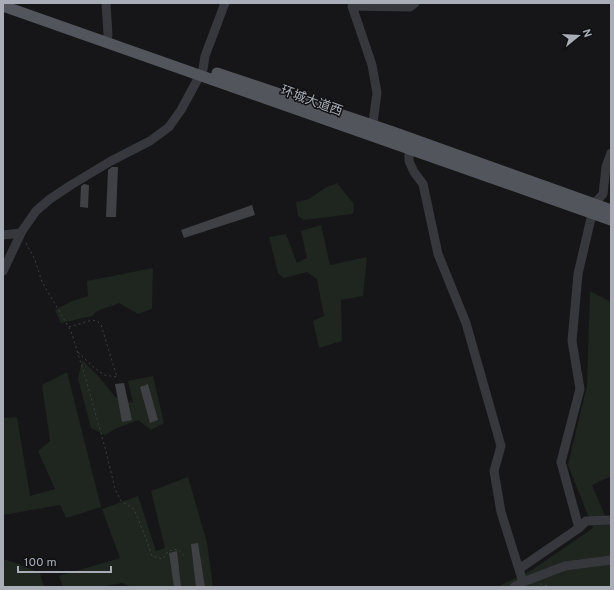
<svg xmlns="http://www.w3.org/2000/svg" width="614" height="590" viewBox="0 0 614 590" font-family="Overpass,'Noto Sans SC',sans-serif">
<rect width="100%" height="100%" fill="#161618"/>
<path fill="#1e261f" d="M337 183 354 204 353 214 304 220 298 216 296 202 309 199 325 188Z
M321 225 330 265 367 257 363 296 341 300 342 341 319 348 313 321 324 316 317 279 307 272 284 278 278 273 269 237 286 234 297 263 307 258 301 231Z
M153 268 152 309 138 314 119 303 97 311 92 316 61 323 55 310 72 301 88 296 87 281Z
M590 291 611 302V476L592 485 609 525H611V587H497L532 570 593 528 568 465 587 385Z
M82 360 100 378 115 397 133 403 128 381 153 376 164 423 151 430 138 420 115 429 105 435 91 428 78 379Z
M67 372 101 507 66 518 60 505 3 515V458L4 453 3 418 17 417 30 496 55 489 38 451 50 441 42 385Z
M188 477 207 543 213 587H132L122 583 99 587H63L59 576 120 558 102 509 138 496 156 551 165 548 151 491Z
M3 559 19 564 40 573 44 587H3Z"/>
<path fill="#404145" d="M112 167H118L116 217H106L108 170Z
M84 184 89 185 88 208 80 207 81 186Z
M252 205 255 215 184 238 181 230Z
M124 383 132 420 122 422 115 384Z
M148 384 158 420 150 423 140 387Z
M198 543 205 587H196L191 544Z
M177 551 181 587H174L169 553Z"/>
<g fill="none" stroke-linecap="round" stroke-linejoin="round">
<path stroke="#3d3f44" stroke-width="1" stroke-dasharray="2 3" stroke-linecap="butt" d="M26 243 35 260 42 282 71 331 87 383 106 451 115 489 121 501 134 509 145 536 152 556 163 559 168 551 178 549 185 557
M69 327 92 320 97 321 101 325 117 377 104 375 91 365 77 351
M540 584 549 586 551 587"/>
<path stroke="#37383d" stroke-width="9" d="M106 42 108 35 106 3
M203 69 205 56 225 3
M374 126 373 122 377 93 372 65 352 6 410 7 415 3
M409 150V161L414 172 423 184 438 254 466 323 501 446 494 471 501 512 523 582 514 587
M594 204 603 194 606 167 611 153
M3 235 21 233
M3 271 22 231 36 211 50 199 71 185 111 161 150 141 169 127 181 110 200 75
M579 528 586 521 611 520
M519 569 579 528 561 462 580 389 572 341 578 274 592 214
M523 582 565 566 611 560"/>
<path stroke="#53555c" stroke-width="11" d="M3 6C206 77 408 150 611 220
M217 73 393 132 611 210"/>
</g>
<g text-anchor="middle" stroke-width="3" stroke-linejoin="round" paint-order="stroke">
<g font-size="13" fill="#a8adb8" stroke="#111113">
<text transform="translate(312 100) rotate(20)" y="5">环城大道西</text>
</g>
</g>
<rect width="614" height="590" fill="none" stroke="#a8adb8" stroke-width="8"/>
<g transform="translate(578 36) rotate(72)" stroke="#111113" stroke-width="3" paint-order="stroke">
<path d="M0-3L7 15L0 10L-7 15Z" fill="#a8adb8"/>
<text y="-6" font-size="11" font-weight="bold" text-anchor="middle" fill="#a8adb8">N</text>
</g>
<path d="M18 566v6h93v-6" fill="none" stroke="#a8adb8" stroke-width="2"/>
<text x="24" y="566" font-size="12" fill="#a8adb8" stroke="#111113" stroke-width="3" paint-order="stroke">100 m</text>
</svg>
